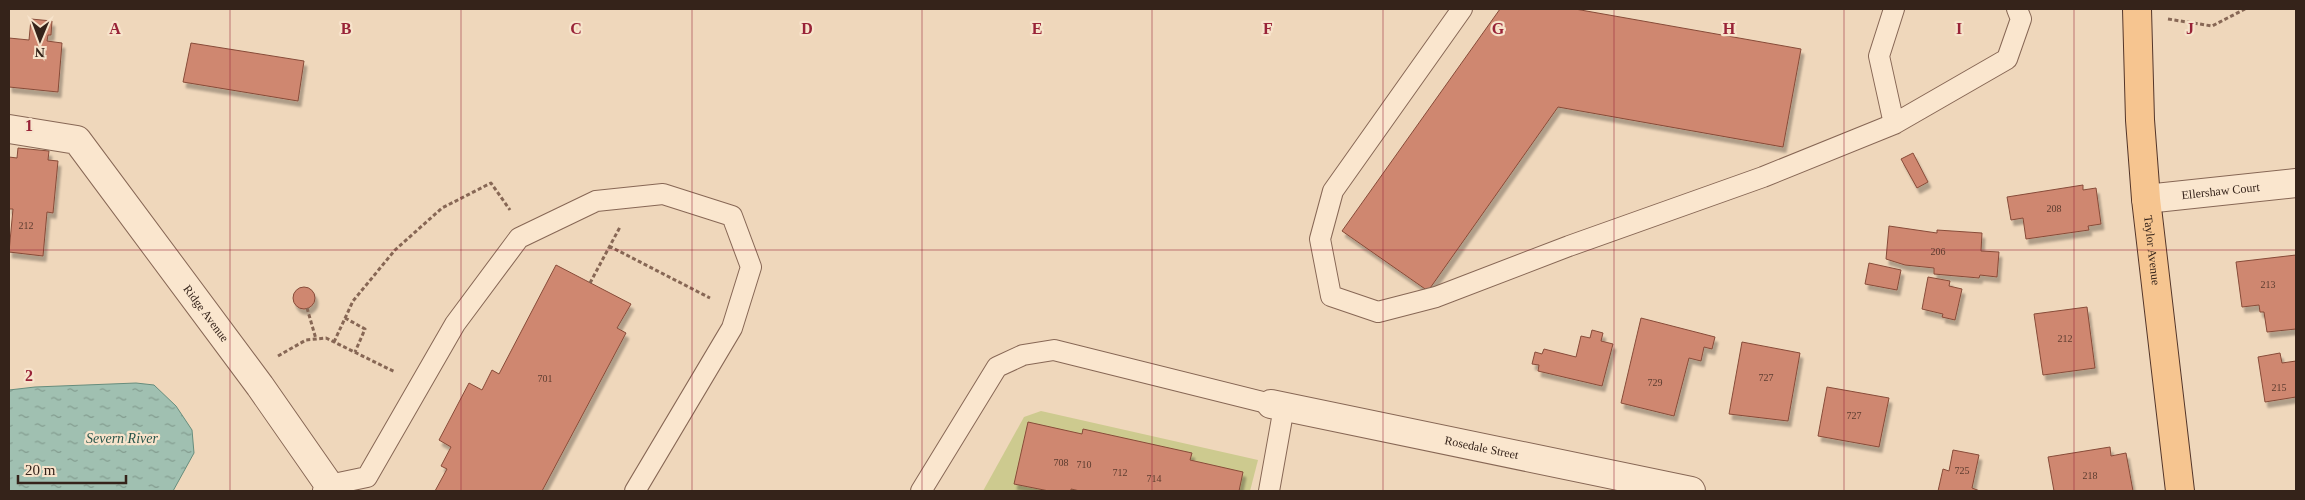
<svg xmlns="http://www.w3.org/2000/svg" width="2305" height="500" viewBox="0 0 2305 500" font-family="Georgia,serif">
<defs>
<pattern id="water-ripples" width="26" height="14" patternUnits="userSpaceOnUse" patternTransform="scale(1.25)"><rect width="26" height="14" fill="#a0c0b1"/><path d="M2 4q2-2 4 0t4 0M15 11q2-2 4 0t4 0" fill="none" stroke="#839c8f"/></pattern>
<filter id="shadow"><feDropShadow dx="3" dy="5.5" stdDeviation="1" flood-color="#0004"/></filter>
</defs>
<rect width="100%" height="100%" fill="#efd7bb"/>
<path fill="#cdca8f" d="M1041 411 1258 460 1250 491H983L1024 417Z"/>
<path fill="url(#water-ripples)" stroke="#678d7d" d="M136 383 154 385 176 406 192 430 194 453 173 491H9V390L35 387Z"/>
<path fill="#cf876f" stroke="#874b39" filter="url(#shadow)" d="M1500 9H1575L1801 49 1783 147 1558 107 1428 291 1342 231Z
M31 19 52 21 51 35H48L47 41 62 43 58 92 9 87V38L29 40Z
M191 43 304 61 298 101 183 82Z
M18 148 49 151 48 160 58 161 53 213 47 212 43 256 9 252 13 209H9V157L17 158Z
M1913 153 1928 182 1917 188 1901 159Z
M2083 185V190L2096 188 2101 224 2088 226 2089 230 2026 239 2023 218 2011 220 2007 197Z
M1889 226 1937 233V230L1982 233 1981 251 1999 252 1997 277 1980 275 1979 278 1934 274V268L1905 265 1886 259Z
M2296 255V329L2267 332 2264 312H2260L2259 305 2242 307 2236 262Z
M1869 263 1901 270 1897 290 1865 284Z
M556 265 631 304 617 328 626 333 542 491H435L447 469 441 466 451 447 439 440 469 383 482 390 492 370 499 374Z
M1928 277 1950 281 1949 286 1962 289 1955 320 1942 317 1943 314 1922 309Z
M293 298a11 11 0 1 1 22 0a11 11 0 1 1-22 0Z
M2087 307 2095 368 2043 375 2034 314Z
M1641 318 1715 337 1712 349 1704 347 1701 361 1689 358 1674 416 1621 403Z
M1592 330 1603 333 1601 341 1613 344 1602 386 1538 371 1539 365 1532 364 1535 352 1542 354 1544 349 1576 357 1581 336 1590 338Z
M1742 342 1800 353 1788 421 1729 414Z
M2280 353 2282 363 2296 361V397L2265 402 2258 357Z
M1827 387 1889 398 1879 447 1818 436Z
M1028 422 1082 434 1083 429 1192 453 1190 460 1243 472 1239 491H1080L1071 489V491H1049L1014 484Z
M2110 447 2111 456 2126 453 2133 491H2054L2048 457Z
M1953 450 1979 455 1972 488 1980 491H1938L1943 469 1949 471Z"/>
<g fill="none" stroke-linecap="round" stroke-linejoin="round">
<g stroke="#876755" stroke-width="22">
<path id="service" d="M1462 9 1333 191 1320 239 1331 296 1378 312 1436 297 1569 246 1763 177 1894 124 2007 59 2021 19 2017 9
M1894 124 1879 56 1894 9
M329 485 367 477 455 324 519 238 596 201 663 194 732 216 751 267 732 328 635 491
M921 491 997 367 1023 355 1054 350 1271 404
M1269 491 1284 407"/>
</g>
<g stroke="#876755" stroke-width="30">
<g id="minor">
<path id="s1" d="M9 129 77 140 260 386 329 485 327 491"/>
<path id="s2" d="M2146 199 2296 183"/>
<path id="s3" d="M1271 404 1691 491"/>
</g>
</g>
<g stroke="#54362a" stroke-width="30">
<g id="primary">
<path id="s4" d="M2137 9 2140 120 2146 199 2180 491"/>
</g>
</g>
<path stroke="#876755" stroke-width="3" stroke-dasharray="4 2.5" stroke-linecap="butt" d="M2168 19 2212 26 2245 9
M609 246 710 298
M590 283 620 227
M307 308 316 339
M345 318 365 329 355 352
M334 342 353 301 395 250 442 208 491 183 510 210
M278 356 306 340 326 338 395 372"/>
<use href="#service" stroke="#fae6ce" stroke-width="20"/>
<use href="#minor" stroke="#fae6ce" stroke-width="28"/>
<use href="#primary" stroke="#f6c590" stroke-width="28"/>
</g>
<path fill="none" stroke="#982237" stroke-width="1" stroke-opacity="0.55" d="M230 9V491M461 9V491M692 9V491M922 9V491M1152 9V491M1383 9V491M1614 9V491M1844 9V491M2074 9V491M9 250H2296"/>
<g text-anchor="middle" stroke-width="4.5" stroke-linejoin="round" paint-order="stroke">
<g font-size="10" fill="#5c3c2f">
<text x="2054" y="212">208</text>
<text x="26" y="229">212</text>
<text x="1938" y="255">206</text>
<text x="2268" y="288">213</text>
<text x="2065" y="342">212</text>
<text x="1766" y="381">727</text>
<text x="545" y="382">701</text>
<text x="1655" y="386">729</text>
<text x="2279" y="391">215</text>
<text x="1854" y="419">727</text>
<text x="1061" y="466">708</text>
<text x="1084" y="468">710</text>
<text x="1962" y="474">725</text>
<text x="1120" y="476">712</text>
<text x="2090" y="479">218</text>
<text x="1154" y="482">714</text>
</g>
<g font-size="12" fill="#35231a" stroke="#f7e3cb">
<text dy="4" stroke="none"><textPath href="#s2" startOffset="75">Ellershaw Court</textPath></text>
<text dy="4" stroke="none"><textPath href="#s4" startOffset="242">Taylor Avenue</textPath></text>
<text dy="4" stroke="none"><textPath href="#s1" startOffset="285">Ridge Avenue</textPath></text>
<text dy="4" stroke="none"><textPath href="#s3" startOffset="215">Rosedale Street</textPath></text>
</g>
<g font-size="14" font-style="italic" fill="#29564b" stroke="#f7e3cb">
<text x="122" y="443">Severn River</text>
</g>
</g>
<g font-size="16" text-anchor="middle" font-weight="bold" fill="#982237" stroke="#f7e3cb" stroke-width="4.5" stroke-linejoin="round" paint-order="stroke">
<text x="115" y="34">A</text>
<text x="346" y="34">B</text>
<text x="576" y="34">C</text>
<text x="807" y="34">D</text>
<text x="1037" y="34">E</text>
<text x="1268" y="34">F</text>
<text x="1498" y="34">G</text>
<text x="1729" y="34">H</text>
<text x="1959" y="34">I</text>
<text x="2190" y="34">J</text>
<text x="29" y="131">1</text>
<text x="29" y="381">2</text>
</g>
<rect width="2305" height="500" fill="none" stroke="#35231a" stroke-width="20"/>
<g transform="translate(40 40) rotate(181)" stroke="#f7e3cb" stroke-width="4" paint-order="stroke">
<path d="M0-4L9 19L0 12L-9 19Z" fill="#35231a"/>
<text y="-8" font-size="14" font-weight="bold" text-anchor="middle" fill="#35231a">N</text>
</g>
<path d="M18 475v8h108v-8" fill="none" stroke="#35231a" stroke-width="2.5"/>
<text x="25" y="475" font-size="15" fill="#35231a" stroke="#f7e3cb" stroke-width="4" paint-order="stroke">20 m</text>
</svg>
